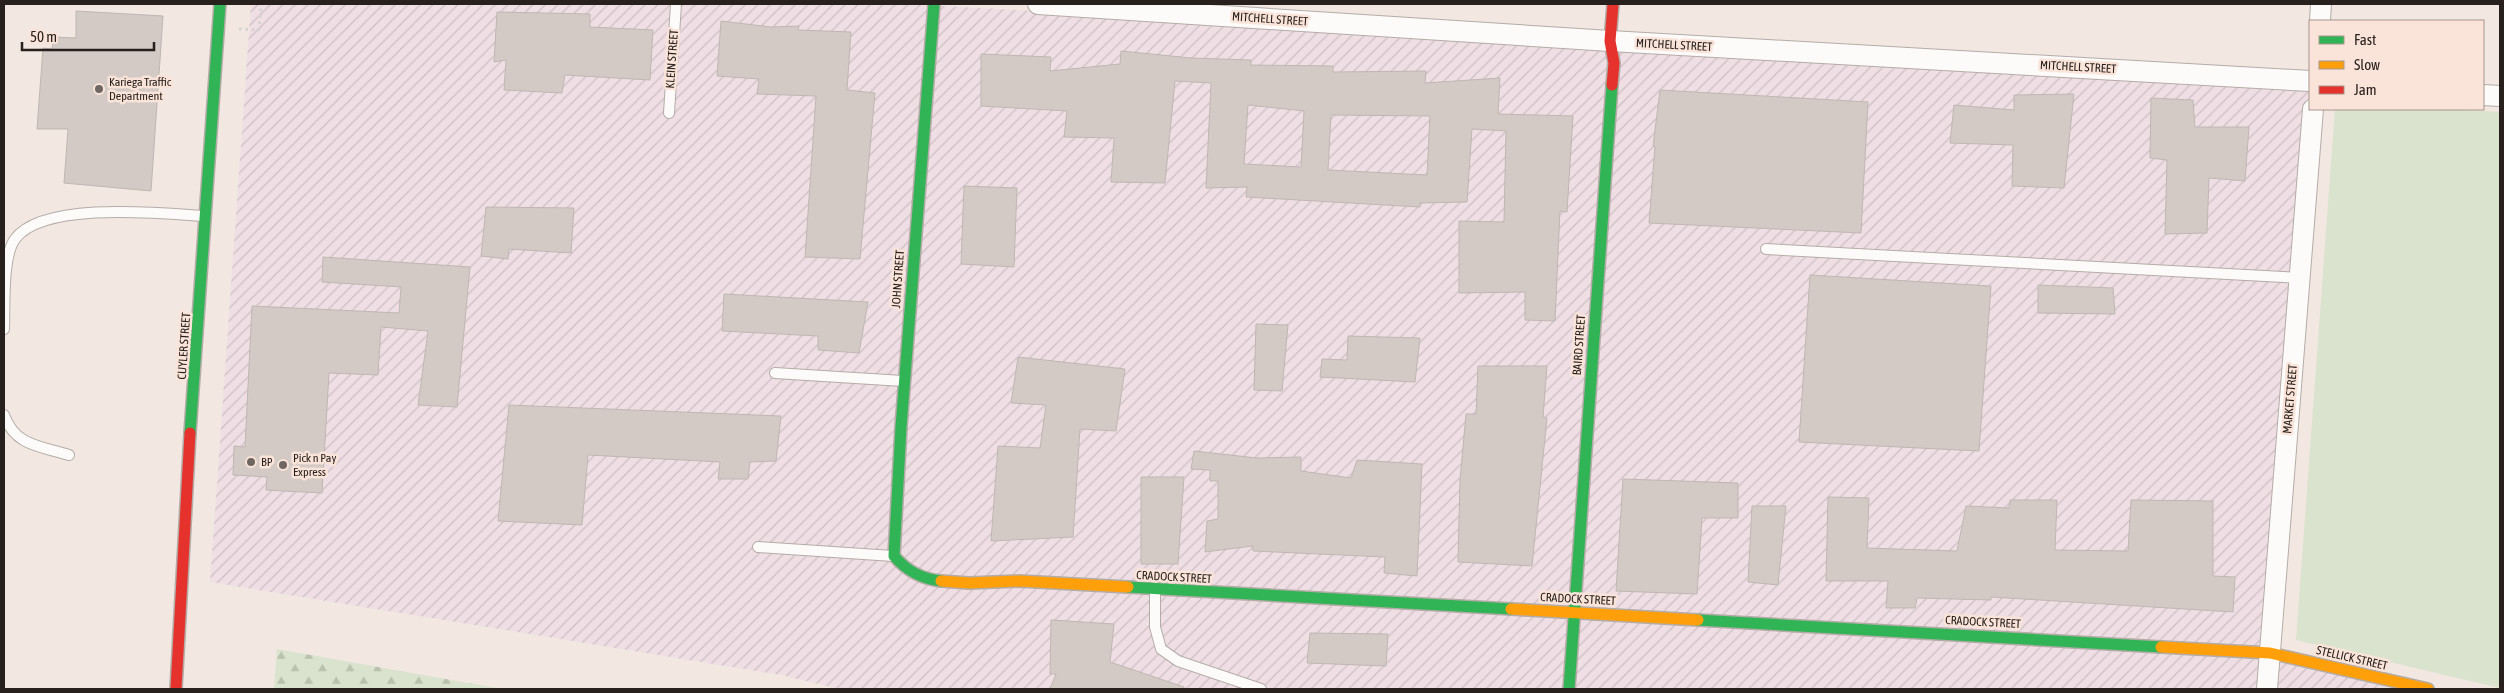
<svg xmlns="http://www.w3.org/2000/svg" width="2504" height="693" viewBox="0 0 2504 693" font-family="'Asap Condensed',sans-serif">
<defs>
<pattern id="industrial-furrows" width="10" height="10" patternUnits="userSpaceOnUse" patternTransform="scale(1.25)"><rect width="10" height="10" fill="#efdfe5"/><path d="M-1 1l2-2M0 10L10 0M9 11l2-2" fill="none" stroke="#cdbfc4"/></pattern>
<pattern id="forest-firs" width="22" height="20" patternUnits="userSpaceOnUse" patternTransform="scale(1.25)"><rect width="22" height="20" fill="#d9e3cd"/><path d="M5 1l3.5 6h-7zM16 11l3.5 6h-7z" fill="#bac2af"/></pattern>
</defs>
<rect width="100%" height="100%" fill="#f2e7e1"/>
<path fill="url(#industrial-furrows)" d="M251 4H907L2310 81V109L2270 653 2391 689H839L781 675 210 582Z"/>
<path fill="#d9e3cd" d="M2335 109H2448L2500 112V688L2296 640Z"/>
<path fill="url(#forest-firs)" d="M277 649 502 689H274Z"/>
<path fill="#d3cac6" stroke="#bfb7b2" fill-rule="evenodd" d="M76 11 163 16 151 191 64 183 68 129H37L43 48 52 49 54 37 76 38Z
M497 12 590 14V27L653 30 650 80 565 75 562 93 504 90 506 60 494 62Z
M721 21 771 27 799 26 798 30 851 32 847 90 875 93 860 259 805 257 816 96 757 94 759 79 717 76Z
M1121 51 1191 58 1251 60V65L1333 66V72L1426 71 1425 83 1500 78 1498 114 1573 116 1567 212 1560 211 1555 321 1525 320V292L1459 293V221L1504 222 1506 131 1472 129 1467 202 1420 203V207L1246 197 1247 187 1206 188 1211 83 1175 81 1165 183 1111 182 1114 138 1064 137 1067 111 981 106V54L1051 57 1050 71 1120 64ZM1248 105 1304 111 1301 167 1244 164ZM1331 115 1430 116 1427 175 1328 170Z
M1660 90 1868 102 1861 233 1649 223 1655 146H1653Z
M2074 94 2064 188 2012 186 2013 145 1950 143 1954 105 2014 110V95Z
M2151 98 2193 100 2195 127H2249L2245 181 2209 178 2207 233 2165 234 2167 160 2150 158Z
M964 186 1017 188 1014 267 961 264Z
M486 207 574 208 571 253 509 249 508 259 481 256Z
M323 257 470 267 457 407 418 405 428 331 381 327 378 375 329 373 322 493 266 490 267 477 233 475 234 446 245 447 252 306 399 313 401 287 322 282Z
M1810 275 1991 286 1979 451 1799 442Z
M2038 285 2113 288 2115 314 2038 313Z
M724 294 868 302 859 353 818 350V336L722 331Z
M1256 324 1288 325 1282 391 1254 390Z
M1348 336 1420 338 1415 382 1320 377 1322 359 1347 360Z
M1018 357 1125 369 1116 431 1080 429 1073 537 991 541 998 446 1040 448 1046 405 1011 403Z
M1478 366H1547L1543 417 1547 418 1532 566 1458 562 1460 480 1466 414H1476Z
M509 405 781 416 776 461 750 462 748 479H718L720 462 588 455 582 525 498 521Z
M1194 451 1257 458 1301 457V471L1351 478 1357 460 1422 464 1417 576 1384 573 1385 557 1253 551V546L1205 552 1207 521 1218 519V481H1210V470L1191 469Z
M1141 477H1184L1178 564H1141Z
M1623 479 1738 483V518H1702L1697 594 1616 591Z
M1828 497 1869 498 1867 548 1957 551 1966 506 2009 508 2010 500H2057L2055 550 2128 551 2131 500 2213 501V576L2235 577 2233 612 1991 597V600L1917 598 1915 608H1886L1888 581H1826Z
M1752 506H1786L1778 585 1748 582Z
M1051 620 1114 624 1110 662 1184 687V689H1050L1056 674H1050Z
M1310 633 1388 634 1386 666 1307 663Z"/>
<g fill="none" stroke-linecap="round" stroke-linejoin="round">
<g stroke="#b4aca7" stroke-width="12">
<path id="lane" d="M669 113 676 4
M1766 249 2300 278
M4 329C5 306 2 257 15 239 43 201 160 213 203 216
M775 373 903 381
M4 415C15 446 40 446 69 455
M758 547 893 556
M1155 590V627L1161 649 1178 661 1261 689"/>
</g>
<g stroke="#b4aca7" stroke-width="22">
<path id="street" d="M1038 4 1610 41 2310 81
M2320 21 2321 4
M2483 95 2500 96
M2267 689 2313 109"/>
</g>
<g stroke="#b4aca7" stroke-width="14">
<path id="fast" d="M934 4 901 427 894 556C907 571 921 579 941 581
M190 433 220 4
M1128 587 1511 609
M1698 620 2161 647
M1569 689 1612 85"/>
</g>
<g stroke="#b4aca7" stroke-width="14">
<path id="slow" d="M941 581 969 583 1020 581 1128 587
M1511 609 1698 620
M2161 647 2270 653 2428 689"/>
</g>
<g stroke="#b4aca7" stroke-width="14">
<path id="jam" d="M1612 85 1614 63 1610 41 1613 4
M176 689 190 433"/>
</g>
<path stroke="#d5d2d0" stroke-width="3" stroke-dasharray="2.5 4" stroke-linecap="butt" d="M239 29 259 30 261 4"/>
<use href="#lane" stroke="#fdfbfa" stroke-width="10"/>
<use href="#street" stroke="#fdfbfa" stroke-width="20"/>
<use href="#fast" stroke="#30b455" stroke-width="11"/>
<use href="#slow" stroke="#ff9f0a" stroke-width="11"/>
<use href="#jam" stroke="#e5322d" stroke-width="11"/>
</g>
<g fill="#6e6661" stroke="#fae4d9" stroke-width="2">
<circle cx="99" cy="89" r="5"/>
<circle cx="251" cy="462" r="5"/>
<circle cx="283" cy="465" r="5"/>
</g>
<g text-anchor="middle" stroke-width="5" stroke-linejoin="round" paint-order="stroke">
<g font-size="12" fill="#27201c" stroke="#fae4d9">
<text transform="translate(1270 19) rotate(4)" y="4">MITCHELL STREET</text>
<text transform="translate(1674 45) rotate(3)" y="4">MITCHELL STREET</text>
<text transform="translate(672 59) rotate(-86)" y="4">KLEIN STREET</text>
<text transform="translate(2078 67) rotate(3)" y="4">MITCHELL STREET</text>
<text transform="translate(898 279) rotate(-86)" y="4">JOHN STREET</text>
<text transform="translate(1579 345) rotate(-86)" y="4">BAIRD STREET</text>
<text transform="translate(184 346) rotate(-86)" y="4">CUYLER STREET</text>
<text transform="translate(2290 399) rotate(-85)" y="4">MARKET STREET</text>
<text transform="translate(1174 577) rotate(3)" y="4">CRADOCK STREET</text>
<text transform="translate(1578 599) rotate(3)" y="4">CRADOCK STREET</text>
<text transform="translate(1983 622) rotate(3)" y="4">CRADOCK STREET</text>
<text transform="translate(2352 658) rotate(13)" y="4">STELLICK STREET</text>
</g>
<g font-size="12" fill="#27201c" stroke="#fae4d9" text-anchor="start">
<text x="109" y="86">Kariega Traffic<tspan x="109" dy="14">Department</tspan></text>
<text x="293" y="462">Pick n Pay<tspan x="293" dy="14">Express</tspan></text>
<text x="261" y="466">BP</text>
</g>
</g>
<rect width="2504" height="693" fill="none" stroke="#27201c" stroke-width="10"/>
<rect x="2309" y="20" width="175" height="90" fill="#fae4d9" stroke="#a6968d"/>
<rect x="2319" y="36" width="25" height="8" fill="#30b455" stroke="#a6968d"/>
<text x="2354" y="45" font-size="15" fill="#27201c">Fast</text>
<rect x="2319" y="61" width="25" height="8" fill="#ff9f0a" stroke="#a6968d"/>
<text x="2354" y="70" font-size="15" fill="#27201c">Slow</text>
<rect x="2319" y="86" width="25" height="8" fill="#e5322d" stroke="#a6968d"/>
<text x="2354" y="95" font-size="15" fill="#27201c">Jam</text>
<path d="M22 42v8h132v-8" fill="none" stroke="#27201c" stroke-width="2.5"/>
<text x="30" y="42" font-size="15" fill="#27201c" stroke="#fae4d9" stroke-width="4" paint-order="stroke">50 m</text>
</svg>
